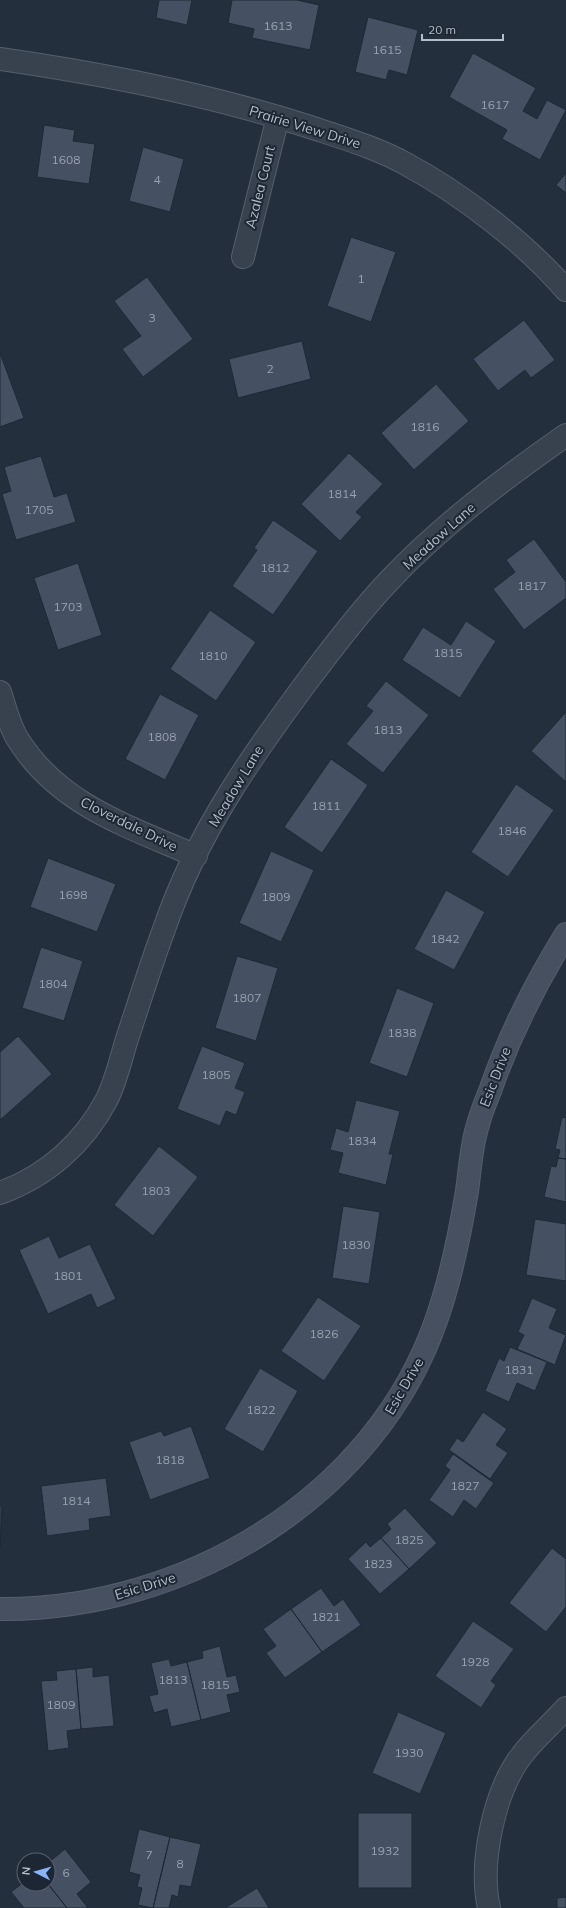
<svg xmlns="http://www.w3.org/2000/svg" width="566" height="1908" viewBox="0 0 566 1908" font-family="Mulish,sans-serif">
<rect width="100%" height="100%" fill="#242f3e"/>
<path fill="#455162" stroke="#1f2835" d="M159 0H192L187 25 156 18Z
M232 0H297L319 5 310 50 252 38 254 29 228 23Z
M368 17 418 30 407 75 389 70 386 80 355 72Z
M473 53 536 88 523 111 537 119 547 100 566 110 540 160 502 139 507 130 449 97Z
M44 125 75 130 73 141 95 144 89 184 37 177Z
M143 147 184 159 170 212 129 201Z
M566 173V193L556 185Z
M351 237 396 252 371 322 327 306Z
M147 277 193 339 143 377 122 349 141 336 114 301Z
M524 320 555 360 531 378 525 370 498 391 473 359Z
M302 341 311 379 238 398 229 359Z
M0 353 24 418 0 427Z
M436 384 469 421 414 470 381 433Z
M349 453 383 484 356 512 362 517 340 541 301 504Z
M41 456 54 497 67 493 76 522 16 540 2 494 11 491 4 467Z
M273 520 318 551 273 615 232 586 257 550 254 548Z
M534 539 566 582V598L524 630 493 589 515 572 506 560Z
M78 563 102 635 58 650 34 578Z
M210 610 256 642 216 701 170 669Z
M466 621 496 641 460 698 402 660 423 627 451 645Z
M386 681 429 715 383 773 346 744 373 711 366 706Z
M160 694 199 715 165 780 125 759Z
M566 712V782L531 751Z
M331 759 368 785 322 853 284 827Z
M516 784 554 810 508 877 471 852Z
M271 851 314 870 281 942 239 923Z
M48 858 116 884 97 932 30 907Z
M446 890 485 912 454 970 414 949Z
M41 947 83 961 64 1021 22 1008Z
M237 956 278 968 256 1041 215 1028Z
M397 988 434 1003 407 1077 369 1063Z
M18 1036 52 1074 0 1120V1052Z
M202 1046 245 1063 235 1088 245 1092 236 1115 226 1111 220 1126 177 1109Z
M356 1100 400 1111 389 1154H393L386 1185 338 1173 343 1153 330 1150 336 1128 348 1132Z
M562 1117 566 1118V1159L558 1158 560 1150 555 1149Z
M159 1146 198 1177 153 1236 114 1205Z
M558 1158 566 1159V1202L544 1197 551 1166 556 1167Z
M343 1206 380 1212 369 1284 332 1278Z
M535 1219 566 1224V1281L526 1275Z
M49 1236 59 1258 90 1244 116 1299 97 1308 91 1294 48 1314 19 1250Z
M318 1297 361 1326 324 1381 281 1351Z
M532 1298 557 1309 549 1328 566 1335 555 1365 517 1349 524 1335 518 1332Z
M510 1347 547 1362 535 1391 517 1383 509 1402 485 1391 499 1358 504 1361Z
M260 1368 298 1391 263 1452 224 1429Z
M483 1412 507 1429 496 1445 508 1453 490 1479 449 1450 457 1438 463 1442Z
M191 1426 210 1478 150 1500 129 1442 161 1431 164 1436Z
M453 1454 494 1483 476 1509 464 1500 453 1517 429 1500 450 1470 445 1466Z
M106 1478 111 1516 89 1519 90 1530 47 1536 41 1486Z
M0 1506H2L0 1548Z
M405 1508 437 1543 409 1569 381 1538 391 1529 387 1524Z
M381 1538 409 1569 380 1594 348 1559 366 1542 370 1547Z
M552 1548 566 1559V1607L546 1632 509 1603Z
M321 1588 334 1606 343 1599 361 1625 322 1652 291 1609Z
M291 1609 322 1652 285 1678 266 1653 276 1646 263 1629Z
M473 1621 514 1649 491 1681 496 1685 481 1708 435 1676Z
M220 1646 227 1677 236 1675 240 1692 227 1695 231 1712 201 1720 187 1662 203 1658 202 1651Z
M169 1659 171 1666 187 1662 201 1720 171 1727 167 1709 154 1713 149 1696 158 1694 151 1663Z
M93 1667V1677L109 1675 114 1726 81 1729 76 1669Z
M76 1669 81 1729 67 1731 69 1748 48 1751 41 1681 57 1680 56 1671Z
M398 1712 446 1733 420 1794 372 1773Z
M358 1813H412V1888H358Z
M139 1829 170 1837 153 1908 138 1905 142 1888 137 1887 140 1875 129 1872Z
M170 1837 201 1844 191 1887 180 1885 178 1897 172 1895 169 1908H153Z
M65 1849 91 1882 77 1894 88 1908H67L48 1884V1863Z
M24 1882V1884H48L67 1908H24L11 1892Z
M257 1888 269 1908H225Z
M566 1897V1908H557V1898Z"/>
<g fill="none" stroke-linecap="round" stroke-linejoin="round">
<g stroke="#565f6c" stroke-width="24">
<path id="street" d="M0 59C104 74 207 94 307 126 340 137 375 147 406 164 462 194 524 242 566 290
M243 257 278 117
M0 692C5 707 9 725 17 738 58 805 128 826 196 856
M0 1193C47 1176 84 1143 107 1099 116 1081 121 1058 127 1039 139 1003 150 967 163 932 179 885 204 834 231 791 253 755 278 721 303 687 329 652 356 616 386 584 438 528 503 479 566 435
M489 1908C479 1863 494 1791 522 1755 535 1738 552 1724 566 1708"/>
</g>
<g stroke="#565f6c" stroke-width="24">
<path id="secondary" d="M0 1609C185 1611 376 1497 437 1318 451 1278 460 1233 467 1191 470 1170 471 1148 477 1128 480 1116 485 1103 490 1091 509 1036 535 984 566 934"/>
</g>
<use href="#street" stroke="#38414e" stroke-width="22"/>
<use href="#secondary" stroke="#465061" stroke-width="22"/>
</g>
<g text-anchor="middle" stroke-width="4" stroke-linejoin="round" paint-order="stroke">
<g font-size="12" fill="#98a1af">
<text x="278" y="30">1613</text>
<text x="387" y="54">1615</text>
<text x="495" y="109">1617</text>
<text x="66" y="164">1608</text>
<text x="157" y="184">4</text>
<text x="361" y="283">1</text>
<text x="152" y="322">3</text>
<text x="270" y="373">2</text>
<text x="425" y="431">1816</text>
<text x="342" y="498">1814</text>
<text x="39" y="514">1705</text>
<text x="275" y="572">1812</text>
<text x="532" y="590">1817</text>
<text x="68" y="611">1703</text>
<text x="448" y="657">1815</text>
<text x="213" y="660">1810</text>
<text x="388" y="734">1813</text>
<text x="162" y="741">1808</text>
<text x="326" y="810">1811</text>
<text x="512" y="835">1846</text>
<text x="73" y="899">1698</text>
<text x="276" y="901">1809</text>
<text x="445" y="943">1842</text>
<text x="53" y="988">1804</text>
<text x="247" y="1002">1807</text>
<text x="402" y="1037">1838</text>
<text x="216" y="1079">1805</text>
<text x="362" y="1145">1834</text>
<text x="156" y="1195">1803</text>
<text x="356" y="1249">1830</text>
<text x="68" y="1280">1801</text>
<text x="324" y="1338">1826</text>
<text x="519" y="1374">1831</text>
<text x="261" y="1414">1822</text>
<text x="170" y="1464">1818</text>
<text x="465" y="1490">1827</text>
<text x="76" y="1505">1814</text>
<text x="409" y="1544">1825</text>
<text x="378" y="1568">1823</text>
<text x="326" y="1621">1821</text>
<text x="475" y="1666">1928</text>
<text x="173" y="1684">1813</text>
<text x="215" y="1689">1815</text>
<text x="61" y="1709">1809</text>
<text x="409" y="1757">1930</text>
<text x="385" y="1855">1932</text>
<text x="149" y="1859">7</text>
<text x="180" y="1868">8</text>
<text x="66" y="1877">6</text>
</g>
<g font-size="14" fill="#b4bcc9" stroke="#1d2633">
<text transform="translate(305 127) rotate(17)" y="5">Prairie View Drive</text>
<text transform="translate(260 187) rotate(-76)" y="5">Azalea Court</text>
<text transform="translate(439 536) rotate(-42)" y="5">Meadow Lane</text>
<text transform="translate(236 786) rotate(-59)" y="5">Meadow Lane</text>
<text transform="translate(129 824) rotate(26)" y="5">Cloverdale Drive</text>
<text transform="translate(495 1077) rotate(-69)" y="5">Esic Drive</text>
<text transform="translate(404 1386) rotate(-60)" y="5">Esic Drive</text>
<text transform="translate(145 1586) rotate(-17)" y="5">Esic Drive</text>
</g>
</g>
<g transform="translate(36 1872) rotate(276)"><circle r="19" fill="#1d2633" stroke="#59626f"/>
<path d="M0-3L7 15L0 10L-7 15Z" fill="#8ab4f8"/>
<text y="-6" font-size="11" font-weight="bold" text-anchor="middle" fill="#b4bcc9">N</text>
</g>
<path d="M422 34v6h81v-6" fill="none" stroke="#b4bcc9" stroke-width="2"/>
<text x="428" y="34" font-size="12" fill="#b4bcc9" stroke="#1d2633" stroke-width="3" paint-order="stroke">20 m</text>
</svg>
